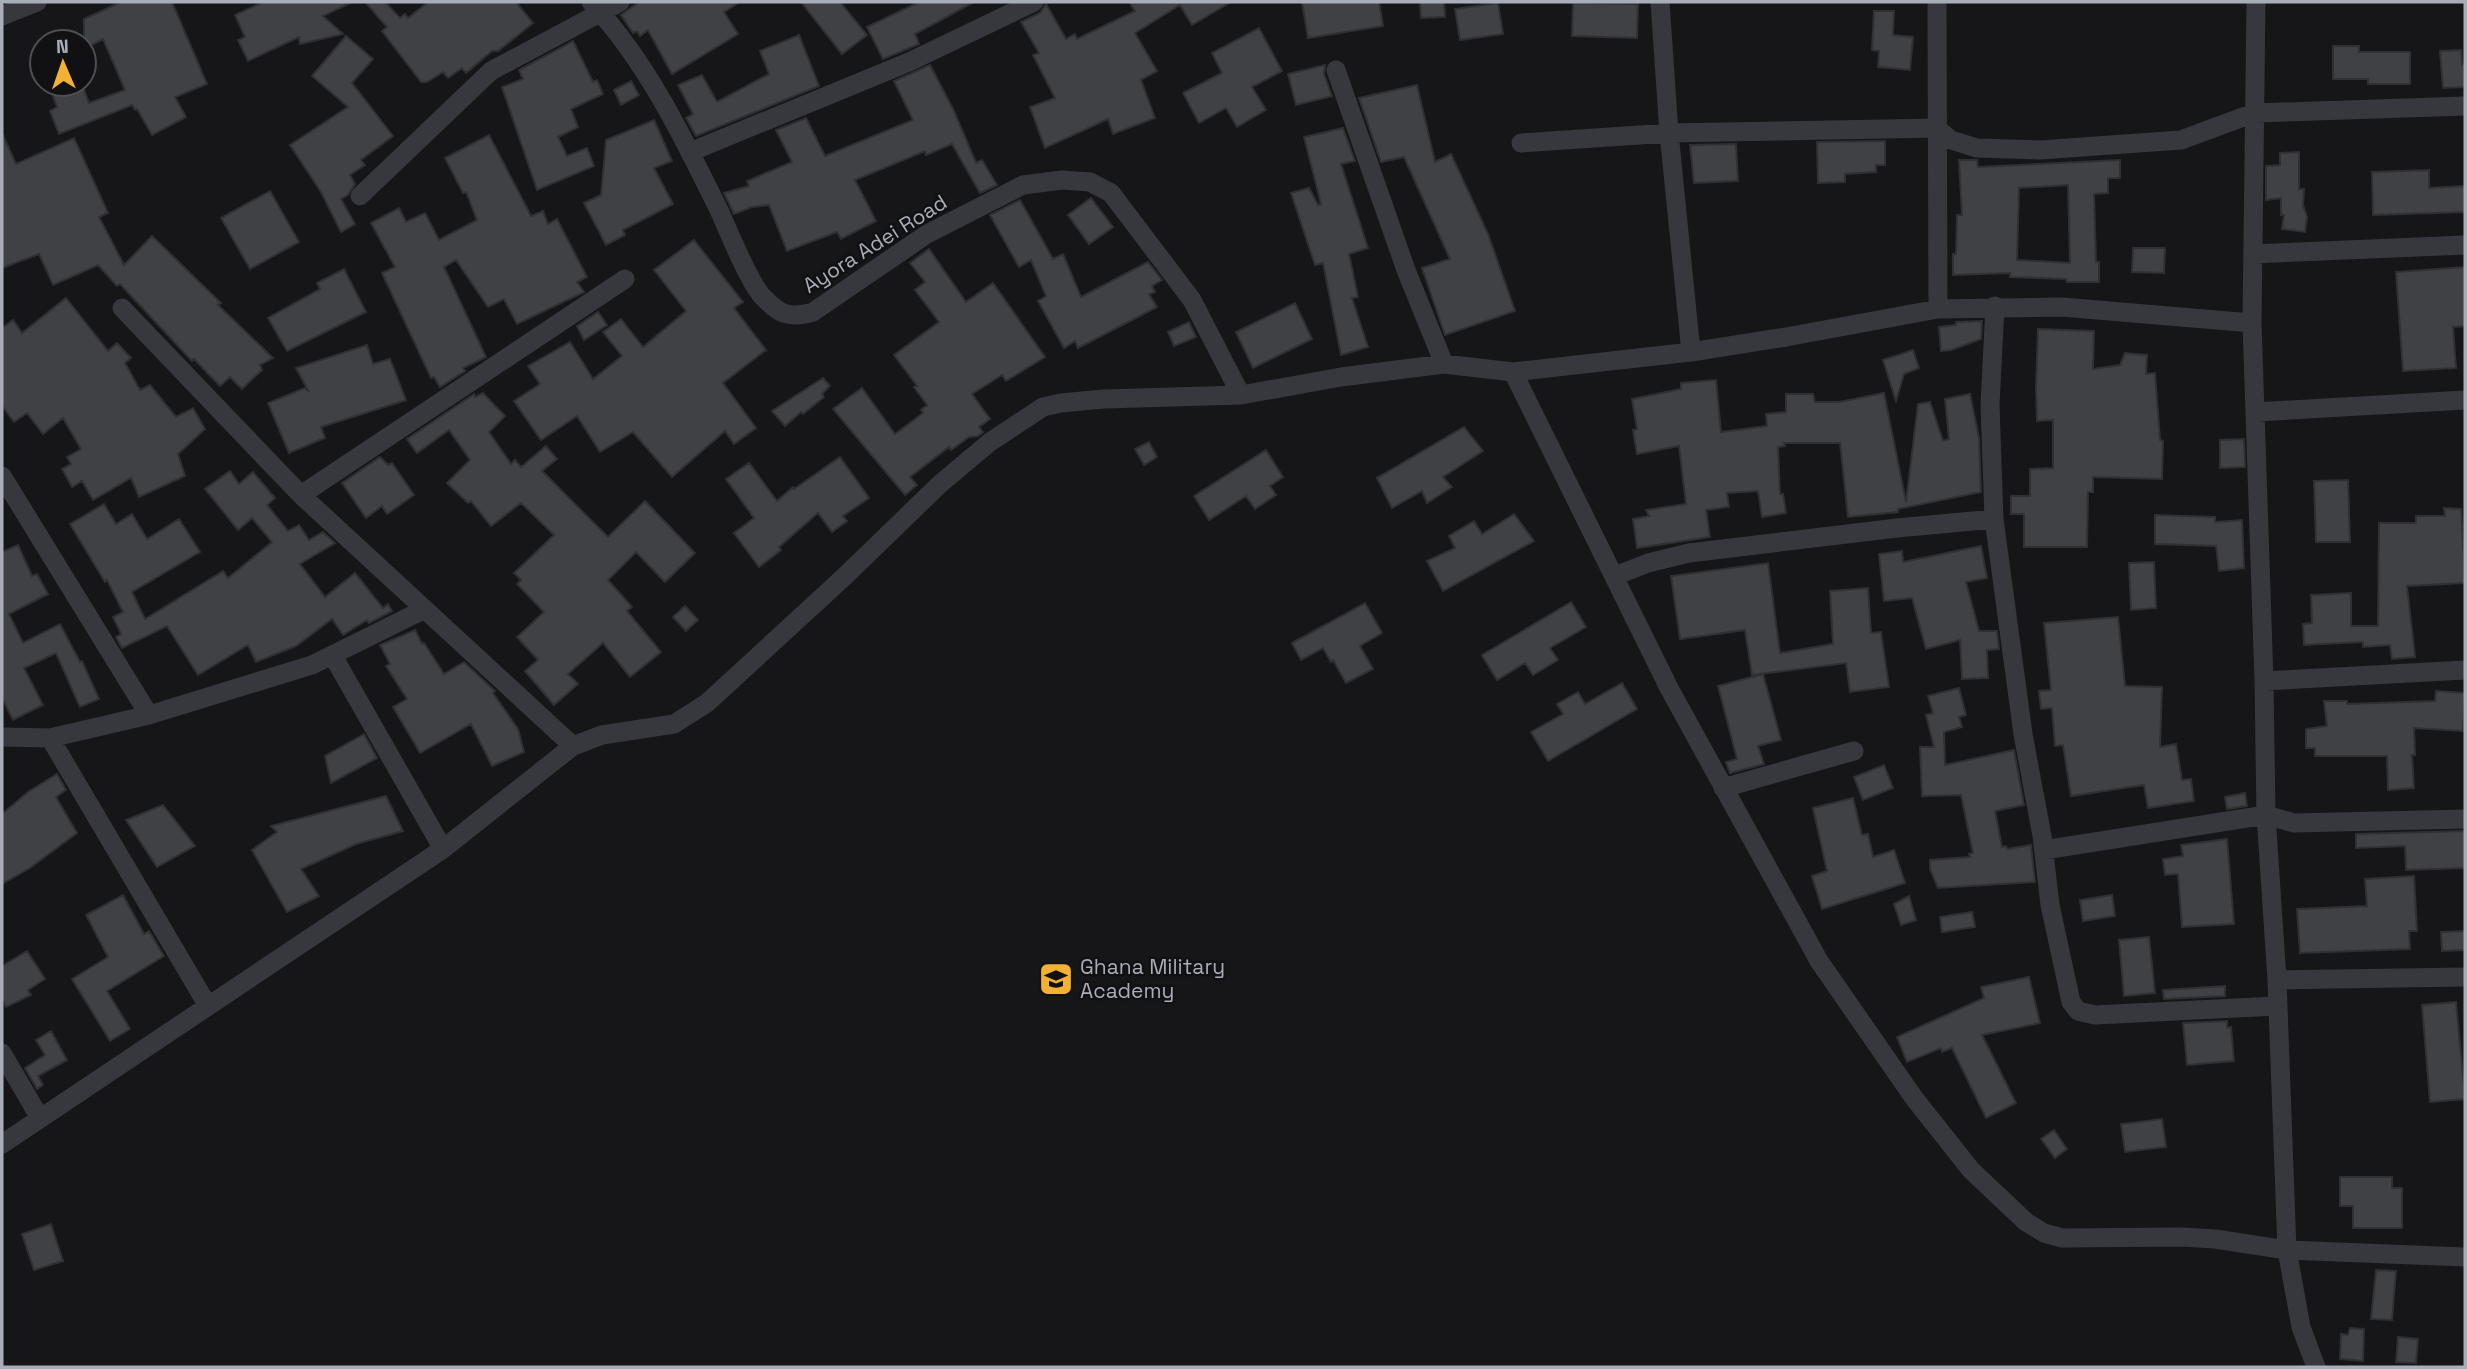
<svg xmlns="http://www.w3.org/2000/svg" width="2467" height="1369" viewBox="0 0 2467 1369" font-family="'Space Grotesk',sans-serif">
<rect width="100%" height="100%" fill="#161618"/>
<path fill="#404145" stroke="#303034" stroke-width="2" fill-rule="evenodd" d="M121 2H172L207 84 175 97 186 117 152 135 137 109 135 110 132 105 59 134 50 111 57 107 50 88 60 84H82L89 103 125 90 103 39 84 49V19Z
M263 2H352L323 16 343 34 300 44 299 37 248 61 238 40 245 37 235 15Z
M365 2H385L400 18 405 14 408 18 428 2H516L533 23 498 51H492L466 73 462 68 448 78 443 72 427 82H421L382 31 387 27Z
M639 2H740L724 12 738 34 672 74 648 30 640 36 637 31 633 33 621 15Z
M801 2H840L867 35 842 54Z
M919 2H974L915 34 919 44 883 59 867 27Z
M1129 2H1231L1192 25 1180 5 1135 33 1157 71 1141 80 1155 118 1113 134 1108 119 1045 148 1030 107 1055 98 1033 55 1039 53 1021 22 1040 13 1046 4 1066 39 1075 34 1077 39 1135 11Z
M1302 2H1379L1383 26 1308 38Z
M1420 2H1444L1445 17 1421 18Z
M1498 3 1503 34 1460 40 1455 9Z
M1573 3 1638 4 1637 38 1572 36Z
M1874 11H1894L1893 35 1913 37 1910 70 1878 67 1879 51 1872 50Z
M1259 28 1282 71 1252 87 1266 110 1237 127 1226 108 1199 123 1183 93 1222 73 1212 53Z
M799 35 819 86 696 136 686 118 693 114 678 85 702 75 717 102 769 74 760 51Z
M346 36 373 59 352 83 393 136 361 160 365 165 350 175 355 184 348 195 341 199 355 224 341 232 321 192 290 145 348 107 312 76Z
M573 41 593 82 597 80 603 94 571 109 578 127 558 137 567 156 587 148 594 166 537 190 502 87 523 79 519 70Z
M2333 46H2359V52H2410V84H2368V79H2333Z
M2461 50 2462 65H2465V87L2443 88 2440 51Z
M930 65 954 111 976 163 982 160 997 185 980 193 952 144 926 155 925 151 855 180 876 221 841 239 837 232 787 251 769 205 752 207 734 214 724 193 749 186 747 181 792 162 776 130 806 118 825 156 913 120 894 81Z
M1325 65 1324 74 1332 96 1296 105 1288 74Z
M631 81 639 95 621 105 614 90Z
M1417 85 1435 162 1451 154 1488 234 1515 311 1445 335 1422 268 1450 259 1404 157 1381 162 1359 98Z
M654 120 672 161 654 168 673 204 623 230 625 235 606 245 584 203 601 195 606 140Z
M1343 128 1355 161 1341 164 1368 248 1349 254 1358 297 1352 298 1368 347 1341 355 1323 263 1315 265 1291 193 1309 188 1318 205 1321 204 1304 137Z
M2 133 16 164 74 138 108 213 99 217 124 265 152 236 221 303 218 305 273 358 260 365 262 370 242 389 230 377 220 386 194 359 192 361 120 284 117 286 98 265 53 285 39 254 2 268Z
M489 135 531 216 543 211 548 224 557 219 587 277 577 282 584 292 517 324 504 299 488 307 456 260 444 267 486 357 463 368 465 371 440 387 434 377 431 378 382 273 395 267 371 223 399 208 406 222 425 213 439 240 477 220 466 192 463 193 445 158Z
M1885 141V165H1876V172L1845 174V182L1818 183 1817 142Z
M1736 144 1738 181 1694 183 1690 145Z
M2299 152V189H2304L2303 205 2307 217 2305 232 2282 229 2284 215H2281V198L2266 200V166L2280 165V153Z
M1959 160H1977L1978 167 2120 160V178H2108V193L2094 194 2096 262H2099V282H2067L2066 279 2010 277V273L1953 275V254H1956L1957 215H1962ZM2068 185 2070 263 2017 260 2019 188Z
M2429 170V188L2465 186V212L2373 215 2372 172Z
M270 191 299 242 250 269 221 218Z
M1091 198 1113 227 1089 244 1068 215Z
M1020 200 1053 259 1063 254 1081 297 1148 262 1162 280 1152 286 1155 292 1149 294 1157 307 1078 348 1075 341 1064 348 1038 301 1046 296 1031 260 1019 267 990 215Z
M694 240 743 302 734 308 766 350 723 383 756 428 734 444 725 431 672 477 633 432 600 452 577 416 541 440 514 401 540 384 528 366 570 342 593 379 622 356 603 332 621 319 643 347 686 311 654 270Z
M2133 248H2165L2164 273 2132 272Z
M929 249 966 302 993 283 1045 357 1006 381 1002 375 972 394 990 419 979 427 983 432 978 436 969 437 951 450 949 447 910 477 917 485 905 495 833 409 862 388 895 434 923 413 921 410 927 405 914 387 917 386 894 355 939 322 915 290 925 282 910 263Z
M2465 267V326L2453 327 2456 368 2403 371 2396 272Z
M344 269 366 312 287 351 268 318 320 289 317 283Z
M66 298 108 351 117 343 131 358 125 363 140 390 150 385 176 417 193 408 205 429 178 454 185 476 139 497 131 478 93 500 82 481 72 487 62 469 71 464 67 457 81 449 63 418 43 434 27 413 14 422 2 406V328L13 320 22 333Z
M1295 303 1312 339 1253 368 1236 332Z
M598 312 607 325 584 340 577 326Z
M1982 321 1981 339 1951 350 1941 351 1939 327 1956 325V322Z
M1189 322 1196 337 1174 346 1168 332Z
M2038 329 2094 331 2093 369 2120 365 2125 353 2147 355 2146 374 2155 373 2160 440 2163 441 2162 479 2093 477V492H2088L2087 547H2024V514H2011V496H2030V469L2053 468V420L2037 421 2036 387Z
M367 345 373 364 390 359 406 400 321 427 325 438 289 453 268 403 305 388 309 392 296 368Z
M1913 350 1919 368 1904 374 1896 401 1883 360Z
M823 378 830 386 822 394 824 397 803 414 801 412 785 426 772 411Z
M1716 380 1721 432 1767 426 1766 414 1786 412V394H1813L1815 402H1839L1884 393 1906 502 1918 404 1930 402 1943 441 1949 439 1945 399 1970 394 1979 438 1981 492 1898 509V512L1848 517 1840 443H1784L1785 446 1778 447 1780 494H1783L1786 513 1762 517 1758 491 1727 493 1729 507 1706 510 1710 537 1637 548 1633 519 1649 516 1646 510 1686 504 1679 446 1637 454 1633 430 1637 429 1632 399 1681 389V383Z
M483 393 505 416 489 432 511 464 515 460 521 467 546 446 557 459 542 471 608 537 645 501 695 553 665 582 636 552 608 580 632 607 627 611 661 652 630 677 603 643 568 674 578 684 554 705 525 671 538 660 517 637 544 612 517 584 521 580 514 573 554 535 521 503 491 526 471 501 468 503 447 483 470 460 449 430 417 453 407 439 474 394 475 397Z
M1464 427 1483 451 1443 477 1452 487 1427 503 1422 491 1392 508 1377 478Z
M2244 439 2245 467 2220 468V440Z
M1149 442 1157 457 1144 465 1135 449Z
M1266 450 1283 477 1270 486 1276 495 1255 509 1246 496 1209 520 1194 496Z
M380 457 388 465 392 463 414 495 387 514 382 506 366 518 342 483Z
M840 457 869 498 843 516 847 521 832 532 818 513 779 547 781 550 759 567 734 533 754 518 726 479 749 463 777 501 793 487 794 489Z
M230 471 239 484 253 472 275 498 267 505 288 531 299 525 309 540 323 532 335 543 300 564 325 597 355 573 383 608 388 604 392 611 369 623 367 620 343 635 332 619 296 646 256 662 248 645 198 675 167 626 122 648 116 637 121 634 113 617 123 612 107 580 105 582 70 524 104 504 116 524 132 514 147 539 179 519 200 552 132 592 145 619 223 571 228 578 272 542 252 518 238 530 205 489Z
M2348 480 2350 542H2316L2314 481Z
M2444 508 2461 509 2465 583 2407 586 2415 657 2392 659 2390 645 2363 647V642L2304 645 2303 624 2312 623 2311 595 2351 593V626H2378L2379 523H2416V516H2445Z
M1514 514 1534 541 1443 591 1427 561 1455 548 1449 536 1474 521 1482 534Z
M2155 515 2215 517V522L2242 520 2244 568 2219 571 2216 546 2155 544Z
M18 545 32 576 37 574 48 594 9 614 23 643 60 624 80 662 82 661 99 699 80 707 56 653 24 668 43 705 13 720 2 698V552Z
M1981 546 1987 578 1966 582 1979 631H1997L1999 649 1987 650 1988 678 1962 679 1960 640 1926 649 1912 598 1884 601 1879 554 1902 551 1903 562Z
M2154 562 2156 608 2131 610 2129 563Z
M1768 563 1780 653 1833 644 1830 591 1868 588 1871 633 1881 632 1889 687 1850 692 1846 663 1752 675 1745 630 1680 639 1671 576Z
M1571 602 1586 627 1550 648 1558 660 1533 675 1525 663 1497 680 1482 655Z
M1365 603 1382 633 1360 646 1373 669 1346 683 1333 660 1331 662 1323 648 1301 660 1292 643Z
M685 606 698 620 686 631 673 617Z
M2118 617 2125 686 2162 687 2160 747 2176 744 2182 780 2191 779 2194 801 2148 808 2144 785 2071 796 2063 745 2055 746 2052 708 2041 709 2039 691 2051 690 2044 623Z
M415 630 422 644 424 643 444 674 464 662 495 691 493 693 518 729 524 752 492 766 471 724 420 753 393 707 407 699 386 666 390 664 380 645Z
M1763 674 1781 740 1758 746 1764 764 1730 773 1726 762 1737 759 1718 686Z
M1622 683 1637 709 1548 761 1531 732 1563 714 1557 704 1578 692 1585 704Z
M1959 688 1966 715 1959 717 1962 727 1944 732 1945 765 2014 750 2024 805 1995 811 2002 847 2006 846 2007 849 2031 845 2035 882 1938 888 1930 869V860L1970 857 1969 854 1973 853 1961 795 1922 796 1920 747H1934L1926 715 1933 713 1928 696Z
M2436 691 2465 693 2463 731 2414 728 2415 755H2412L2414 788 2388 790 2387 756H2315V748H2306V729L2327 726 2324 701H2347V704L2435 701Z
M364 734 377 758 331 783 325 756Z
M1884 765 1893 788 1863 800 1854 777Z
M57 774 66 790 56 797 77 833 30 868 2 884V814L28 792Z
M2245 793 2247 806 2227 809 2225 797Z
M386 796 403 831 356 844 301 869 319 896 287 912 252 850 277 832 271 826Z
M1853 798 1862 835 1868 834 1873 857 1894 850 1905 883 1822 909 1812 876 1827 871 1813 808Z
M163 805 195 846 157 867 126 820Z
M2465 831V868L2406 870 2405 846 2356 848V834Z
M2227 839 2234 924 2182 927 2178 874 2165 875 2163 859 2183 856 2181 845Z
M2414 876 2417 931H2409L2410 949 2300 953 2297 909 2367 906 2365 879Z
M123 895 144 934 149 931 164 956 107 991 130 1029 110 1041 72 979 108 957 86 915Z
M2112 895 2115 916 2083 921 2080 900Z
M1909 896 1916 920 1901 925 1894 904Z
M1972 912 1975 927 1942 932 1940 917Z
M2465 931V950L2442 951 2441 932Z
M2149 937 2155 993 2124 996 2119 940Z
M27 951 45 979 28 990 31 995 6 1007 2 998V966Z
M2029 977 2040 1023 1982 1035 2016 1103 1986 1118 1952 1048 1942 1052 1941 1048 1907 1062 1897 1037 1984 998 1981 987Z
M2225 986V996L2164 999 2163 990Z
M2456 1002 2465 1099 2430 1102 2422 1005Z
M2227 1021V1028L2231 1027 2234 1061 2187 1065 2183 1023Z
M51 1031 67 1060 38 1076 43 1085 37 1089 25 1068 45 1055 36 1040Z
M2162 1119 2166 1147 2125 1152 2121 1124Z
M2054 1130 2067 1149 2055 1158 2041 1139Z
M2340 1177H2392V1188H2402V1228H2353V1206H2340Z
M51 1224 63 1261 34 1270 22 1234Z
M2376 1270 2396 1271 2392 1320 2371 1319Z
M2350 1328 2364 1329 2363 1361 2340 1359 2341 1334 2348 1335Z
M2398 1337 2418 1339 2416 1363 2396 1362Z"/>
<g fill="none" stroke-linecap="round" stroke-linejoin="round">
<path stroke="#37383d" stroke-width="19" d="M591 2C647 62 683 137 719 210 728 230 749 282 762 296 779 314 788 319 813 312L927 234 1023 185 1062 180 1090 182 1111 193 1192 300 1241 395
M1660 2 1669 133 1691 352
M1937 2 1938 309
M2 16 37 2
M1336 70 1406 270 1444 364
M1521 143 1669 133 1936 128 1951 140 1977 148 2040 150 2181 140 2254 113 2465 106
M690 152 909 62 1034 2
M360 196 491 71 620 2
M2253 254 2465 245
M1995 306 1990 405 1994 519 2023 734 2042 836 2050 905 2071 1002 2078 1011 2095 1015 2277 1006
M122 308 301 495 573 746
M2252 323 2264 681 2266 815 2277 980 2287 1250 2301 1327 2316 1367
M1513 372 1669 688 1819 961 1914 1098 1971 1170 2026 1222 2044 1233 2062 1238 2182 1237 2215 1239 2287 1250 2465 1257
M2255 412 2465 400
M2 476 149 715
M301 495 625 279
M1615 576 1648 563 1689 553 1897 528 1994 519
M333 656 443 849
M2264 681 2465 670
M2 737 50 738 149 715 312 665 423 610
M50 738 208 1006
M1723 788 1854 751
M2044 850 2266 815 2294 823 2465 819
M2277 980 2465 977
M2 1053 40 1118
M2 1144 443 849 573 746 602 735 674 724 707 703 844 577 940 484 990 442 1043 407 1061 403 1104 399 1241 395 1341 377 1444 364 1513 372 1691 352 1786 337 1938 309 2062 307 2252 323 2256 2"/>
</g>
<defs>
<g id="school-square" transform="scale(1.75)"><rect x="-9" y="-9" width="18" height="18" rx="4" fill="#f2b134" stroke="#111113"/><path d="M0-5L7-2L0 1L-7-2ZM-4 1L0 2.5L4 1V4Q0 6-4 4Z" fill="#111"/></g>
</defs>
<g fill-rule="evenodd">
<use href="#school-square" x="1056" y="979"/>
</g>
<g text-anchor="middle" stroke-width="5" stroke-linejoin="round" paint-order="stroke">
<g font-size="21" fill="#a8adb8" stroke="#111113">
<text transform="translate(875 244) rotate(-32)" y="7">Ayora Adei Road</text>
</g>
<g font-size="21" fill="#a8adb8" stroke="#111113" text-anchor="start">
<text x="1080" y="974">Ghana Military<tspan x="1080" dy="24">Academy</tspan></text>
</g>
</g>
<rect width="2467" height="1369" fill="none" stroke="#a8adb8" stroke-width="7"/>
<g transform="translate(63 63) rotate(358)"><circle r="33" fill="#111113" stroke="#4d4f55" stroke-width="2"/>
<path d="M0-5L12 26L0 18L-12 26Z" fill="#f2b134"/>
<text y="-10" font-size="19" font-weight="bold" text-anchor="middle" fill="#a8adb8">N</text>
</g>
</svg>
